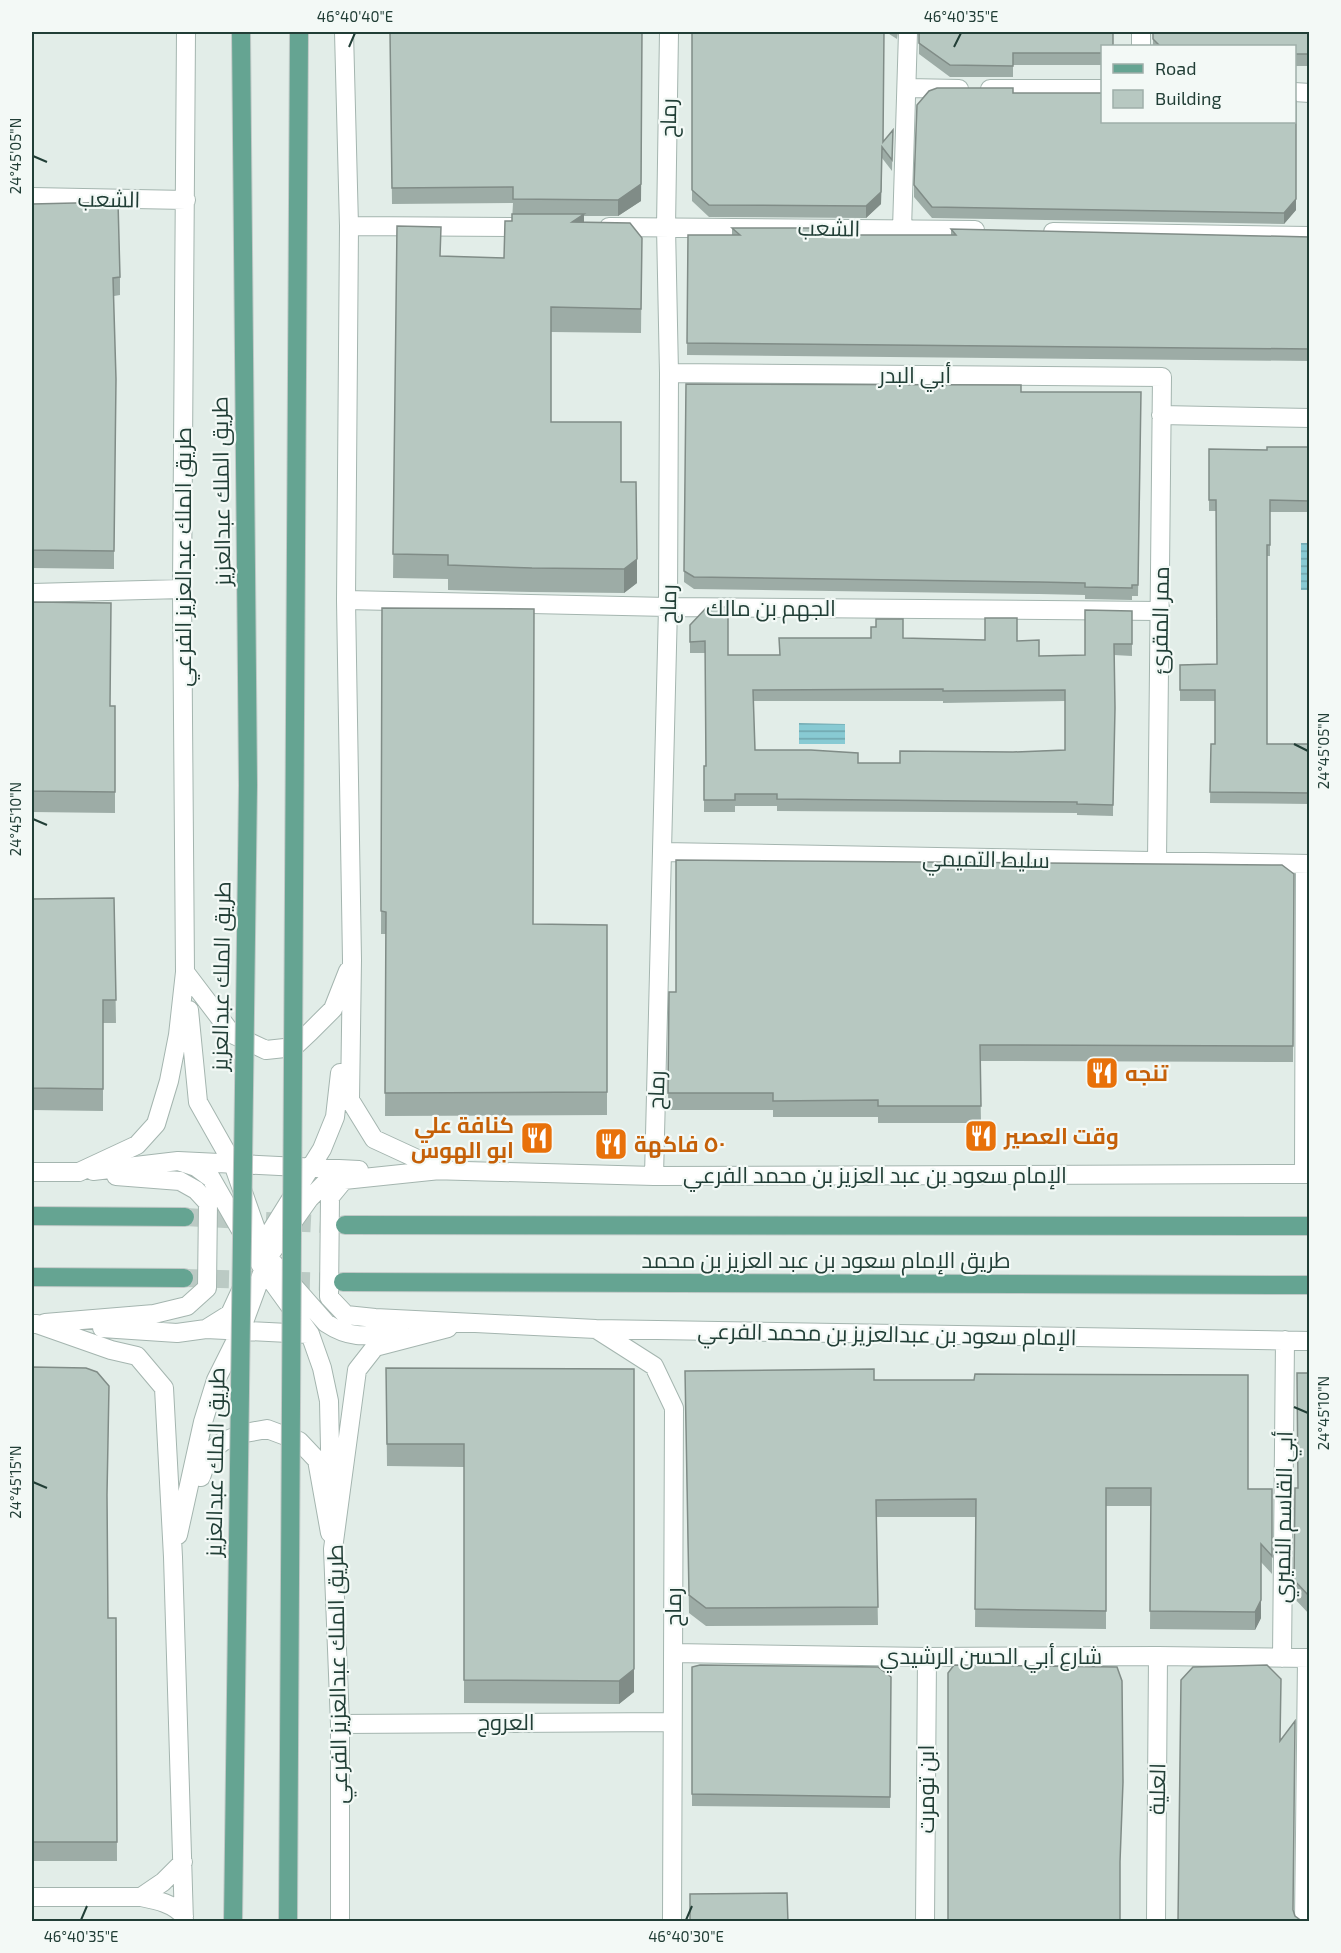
<svg xmlns="http://www.w3.org/2000/svg" width="1341" height="1953" viewBox="0 0 1341 1953" font-family="'Exo 2',Cairo,sans-serif">
<defs>
<pattern id="water-rules" width="6" height="5" patternUnits="userSpaceOnUse" patternTransform="scale(1.5)"><rect width="6" height="5" fill="#88cad3"/><path d="M0 2.5h6" fill="none" stroke="#6fa5ac"/></pattern>
</defs>
<rect width="100%" height="100%" fill="#e2ede8"/>
<path fill="url(#water-rules)" d="M1301 543H1309V590H1301Z
M799 723 845 724V744H799Z"/>
<g fill="none" stroke-linecap="round" stroke-linejoin="round">
<path stroke="#bbcac4" stroke-width="18" stroke-dasharray="18 9" stroke-linecap="butt" d="M185 1217 343 1225
M184 1278 343 1282"/>
<g stroke="#a4b5af" stroke-width="20">
<path id="minor" d="M344 32 349 226 346 600 352 960 350 1100 374 1139 439 1169
M1141 32V46
M907 88 959 89
M990 89H1102
M1294 92 1310 93
M32 197 186 200
M349 226 528 227
M609 227 975 230
M902 229 908 32
M1053 232 1310 236
M669 373 1162 377 1157 862
M1161 415 1310 418
M32 593 182 589
M346 600 668 607 1160 611
M663 852 1310 864
M185 972 232 1034 266 1050 294 1047 310 1032 333 1009 348 971
M189 1010 198 1102 233 1164 262 1246 268 1257 326 1323C353 1341 369 1335 400 1331
M178 1161 359 1170
M429 1170 654 1176 1310 1174
M440 1170 344 1180 330 1197 329 1297 346 1315 375 1318 596 1329 1310 1341
M93 1171 178 1161 196 1167 211 1178 263 1269 310 1334 322 1368 329 1401 331 1496
M32 1172H79L137 1145 156 1124 169 1081 178 1035 185 972 182 589 186 32
M1304 1174 1305 864
M654 1176 668 607 669 373 666 227 669 32
M258 1252 322 1149 335 1117 340 1073
M45 1323 154 1314 187 1306 207 1288 208 1203 196 1190 180 1181 116 1176
M32 1324H37L111 1350 137 1356 164 1388 173 1557 184 1922
M102 1328 177 1333 206 1329 308 1334
M206 1329 230 1314 242 1288
M596 1329 654 1366 674 1408 672 1922
M201 1477 210 1451 224 1441 245 1433 267 1429 299 1441 317 1460 330 1533
M178 1535 203 1422 216 1380 241 1330 268 1257 309 1199 327 1181 341 1170
M673 1653 927 1657 1158 1656 1310 1658
M1282 1658 1285 1340
M340 1724 672 1722
M32 1897H141L163 1882 183 1862
M141 1897C156 1900 173 1903 184 1916
M340 1922V1724L333 1549 357 1370 375 1347 448 1328
M925 1922 927 1657
M1156 1922 1158 1656
M1304 1922 1307 1658"/>
</g>
<g stroke="#c1c9c7" stroke-width="20">
<path id="major" d="M32 1216 185 1217
M345 1225 1310 1226
M32 1277 184 1278
M343 1282 1310 1285"/>
</g>
<use href="#minor" stroke="#fff" stroke-width="18"/>
<use href="#major" stroke="#65a492" stroke-width="18"/>
<g stroke="#c1c9c7" stroke-width="20" stroke-linecap="butt">
<path id="major-bridge" d="M233 1922 248 785 241 32
M288 1922 299 32"/>
</g>
<use href="#major-bridge" stroke="#65a492" stroke-width="18"/>
</g>
<path fill="#9daca6" fill-rule="evenodd" d="M390 32H642L641 201 618 216H584V222L642 238 641 333 551 332V422L621 482 637 583 624 593 532 592 448 590V579L393 578 397 226 441 256 504 258 512 221 513 203 392 204Z
M692 32 883 142 893 130 892 171 882 158 881 204 866 218 709 217 692 201Z
M886 32H898L897 39Z
M1153 32H1310V66H1294V46H1153Z
M919 43 1113 46H1102V65H1013V77H950L919 54Z
M1013 93 1296 210 1284 224 932 218 914 197V185Z
M32 204 120 277V295L114 296V569L32 568Z
M732 228 841 235H951V229L1310 237V361L687 355 688 235H732Z
M686 384 1021 392H1141L1138 596H1132V600L1085 599V595L1039 594 694 589 684 582Z
M1310 447V512H1270V556H1267V744H1310V804L1210 803 1211 744H1215V701H1180V665L1217 664 1216 511H1209V449L1267 450Z
M32 602 110 706H115V813L32 812Z
M382 608 533 924 607 925V1115L385 1116 386 934H381Z
M1132 611V656L1114 655 1113 816 1077 815V813L777 811V806H735V812H704V766H706L705 653H690V625L728 655H780L903 638 1017 641 1039 656 1085 655ZM753 701H943V703L1065 701V750L1013 752 900 763H858L755 750Z
M1294 874 1293 1062 980 1061 981 1123H878V1117H773V1110H668L669 992H676Z
M114 898 116 1023H103V1111L32 1110V899Z
M32 1367 107 1506 108 1618H116L117 1861H32Z
M386 1368 634 1369V1692L619 1704 464 1703V1467L387 1466Z
M685 1371 874 1380 1248 1489H1272V1574L1261 1562V1618L1255 1630 1150 1629 1151 1506H1106V1629L975 1627 976 1517H876L878 1625 706 1626 689 1613Z
M1310 1373V1615L1294 1598 1295 1488H1298Z
M692 1667 891 1677 890 1808 692 1806Z"/>
<path fill="#808c87" d="M642 32 641 201 618 216V200Z
M1296 101V210L1284 224V213Z
M882 158 881 204 866 218V206Z
M584 214V239L572 222Z
M841 228V240L833 235Z
M637 559V583L624 593V569Z
M1261 1600V1618L1255 1630V1612Z
M634 1669V1692L619 1704V1681Z"/>
<path fill="#b7c8c1" stroke="#808c87" stroke-width="1.5" fill-rule="evenodd" d="M390 32H642L641 184 618 200 513 199V187L392 188Z
M692 32H884L883 142 893 130 892 160 882 147 881 192 866 206 709 205 692 190Z
M919 32H1113V45L1111 46H1102V53H1013V66L950 65 919 43Z
M1153 32H1310V54H1294V46H1160L1153 39Z
M937 88H1013V93H1102V122H1294V99L1296 101V199L1284 213 932 207 914 185 917 105 929 91Z
M118 202 120 277 113 278 116 379 114 551 32 550V204Z
M512 214H584L572 222 630 223 642 238 641 309 551 307V422H621V482H636L637 559 624 569 532 568 448 565V555L393 554 397 226 441 227 440 256 504 258 505 221H512Z
M732 228H841L833 235H956L951 229 1310 237V349L687 343 688 235H740Z
M686 384 1021 385V392H1141L1138 585H1132V588L1085 587V583L1039 582 694 577 684 571Z
M1267 447H1310V501L1270 500V545H1267V744H1310V793L1210 792 1211 744H1215V690H1180V665L1217 664 1216 500H1209V449L1267 450Z
M32 602 111 603 110 706H115V792L32 791Z
M707 607H728V655H780L779 638H871V627H876V619H903V638L985 640V618H1017V641L1039 640V656L1085 655V610L1132 611V644H1114L1115 708 1113 805 1077 804V802L777 799V794H735V800H704V766H706L705 641 690 642V625ZM943 689V691L1065 690V750L1013 752 900 751V763H858V753L811 750H755L753 690Z
M382 608 534 609 533 924 607 925V1092L385 1093 386 912 381 911Z
M676 860 1282 865 1294 874 1293 1046 980 1045 981 1106H878V1100L773 1101V1093H668L669 992H676Z
M114 898 116 1000H103V1089L32 1088V899Z
M32 1367 86 1368 97 1372 109 1386 107 1495 108 1618H116L117 1842H32Z
M386 1368 634 1369V1669L619 1681 464 1680V1444H387Z
M874 1369V1380H974L975 1374 1248 1375V1489H1272V1556L1261 1544V1600L1255 1612 1150 1611 1151 1488H1106V1611L975 1609 976 1499 876 1500 878 1607 706 1608 689 1595 685 1371Z
M1297 1373H1310V1597L1294 1580 1295 1488H1298Z
M700 1665 878 1667 891 1677 890 1797 692 1794V1667Z
M954 1665 1117 1667 1122 1681 1123 1782 1120 1862V1922H948V1673Z
M1267 1665 1281 1679 1280 1741 1295 1721 1293 1910 1295 1916 1303 1922H1178L1181 1680 1193 1667Z
M787 1893 788 1922H690V1894Z"/>
<path fill="none" stroke="#213e36" stroke-width="2" d="M349 47 355 33M954 47 961 33M33 156 47 162M1294 744 1308 751M33 819 47 825M1294 1407 1308 1413M33 1482 47 1488M81 1920 87 1906M686 1920 692 1906"/>
<defs>
<g id="restaurant-square" transform="scale(1.725)"><rect x="-9" y="-9" width="18" height="18" rx="4" fill="#e8710a" stroke="#f3f9f6"/><path d="M-5-6h1v4h1v-4h1v4h1v-4h1v5L-1.5 .5V6h-2V.5L-5-1ZM5-6V6H3V1.5H1.5Q1.5-4 5-6Z" fill="#fff"/></g>
</defs>
<g fill-rule="evenodd">
<use href="#restaurant-square" x="1102" y="1073"/>
<use href="#restaurant-square" x="981" y="1136"/>
<use href="#restaurant-square" x="537" y="1138"/>
<use href="#restaurant-square" x="611" y="1144"/>
</g>
<g text-anchor="middle" stroke-width="4.5" stroke-linejoin="round" paint-order="stroke">
<g font-size="22" fill="#213e36" stroke="#f3f9f6">
<text transform="translate(668 118) rotate(-89)" y="8">رماح</text>
<text transform="translate(109 199) rotate(1)" y="8">الشعب</text>
<text transform="translate(829 228) rotate(1)" y="8">الشعب</text>
<text x="915" y="383">أبي البدر</text>
<text transform="translate(221 491) rotate(-91)" y="8">طريق الملك عبدالعزيز</text>
<text transform="translate(183 557) rotate(-90)" y="8">طريق الملك عبدالعزيز الفرعي</text>
<text transform="translate(668 604) rotate(-89)" y="8">رماح</text>
<text x="771" y="616">الجهم بن مالك</text>
<text transform="translate(1160 620) rotate(-89)" y="8">ممر المقرئ</text>
<text transform="translate(986 859) rotate(1)" y="8">سليط التميمي</text>
<text transform="translate(221 976) rotate(-89)" y="8">طريق الملك عبدالعزيز</text>
<text transform="translate(656 1090) rotate(-88)" y="8">رماح</text>
<text x="875" y="1183">الإمام سعود بن عبد العزيز بن محمد الفرعي</text>
<text x="826" y="1268">طريق الإمام سعود بن عبد العزيز بن محمد</text>
<text transform="translate(887 1334) rotate(1)" y="8">الإمام سعود بن عبدالعزيز بن محمد الفرعي</text>
<text transform="translate(215 1462) rotate(-89)" y="8">طريق الملك عبدالعزيز</text>
<text transform="translate(1283 1517) rotate(-89)" y="8">أبي القاسم النميري</text>
<text transform="translate(673 1607) rotate(-90)" y="8">رماح</text>
<text x="991" y="1664">شارع أبي الحسن الرشيدي</text>
<text transform="translate(337 1674) rotate(-91)" y="8">طريق الملك عبدالعزيز الفرعي</text>
<text x="506" y="1730">العروج</text>
<text transform="translate(926 1789) rotate(-90)" y="8">ابن تومرت</text>
<text transform="translate(1157 1789) rotate(-89)" y="8">العلية</text>
</g>
<g font-size="22" font-weight="bold" fill="#c56008" stroke="#f3f9f6" text-anchor="start">
<text x="1125" y="1081">تنجه</text>
<text x="514" y="1133" text-anchor="end">كنافة علي<tspan x="514" dy="25">ابو الهوس</tspan></text>
<text x="1004" y="1144">وقت العصير</text>
<text x="634" y="1152">٥٠ فاكهة</text>
</g>
</g>
<rect width="1341" height="1953" fill="none" stroke="#f3f9f6" stroke-width="66"/>
<rect x="1101" y="45" width="195" height="78" fill="#f3f9f6" stroke="#9faea9" stroke-width="1.5"/>
<rect x="1113" y="64" width="30" height="9" fill="#65a492" stroke="#9faea9" stroke-width="1.5"/>
<text x="1155" y="75" font-size="18" fill="#213e36">Road</text>
<rect x="1113" y="90" width="30" height="18" fill="#b7c8c1" stroke="#9faea9" stroke-width="1.5"/>
<text x="1155" y="105" font-size="18" fill="#213e36">Building</text>
<rect x="33" y="33" width="1275" height="1887" fill="none" stroke="#213e36" stroke-width="2"/>
<g font-size="15" text-anchor="middle" fill="#213e36">
<text x="355" y="22">46°40'40"E</text>
<text x="961" y="22">46°40'35"E</text>
<text transform="translate(16 156) rotate(-90)" y="5">24°45'05"N</text>
<text transform="translate(1324 751) rotate(-90)" y="5">24°45'05"N</text>
<text transform="translate(16 819) rotate(-90)" y="5">24°45'10"N</text>
<text transform="translate(1324 1413) rotate(-90)" y="5">24°45'10"N</text>
<text transform="translate(16 1482) rotate(-90)" y="5">24°45'15"N</text>
<text x="81" y="1942">46°40'35"E</text>
<text x="686" y="1942">46°40'30"E</text>
</g>
</svg>
